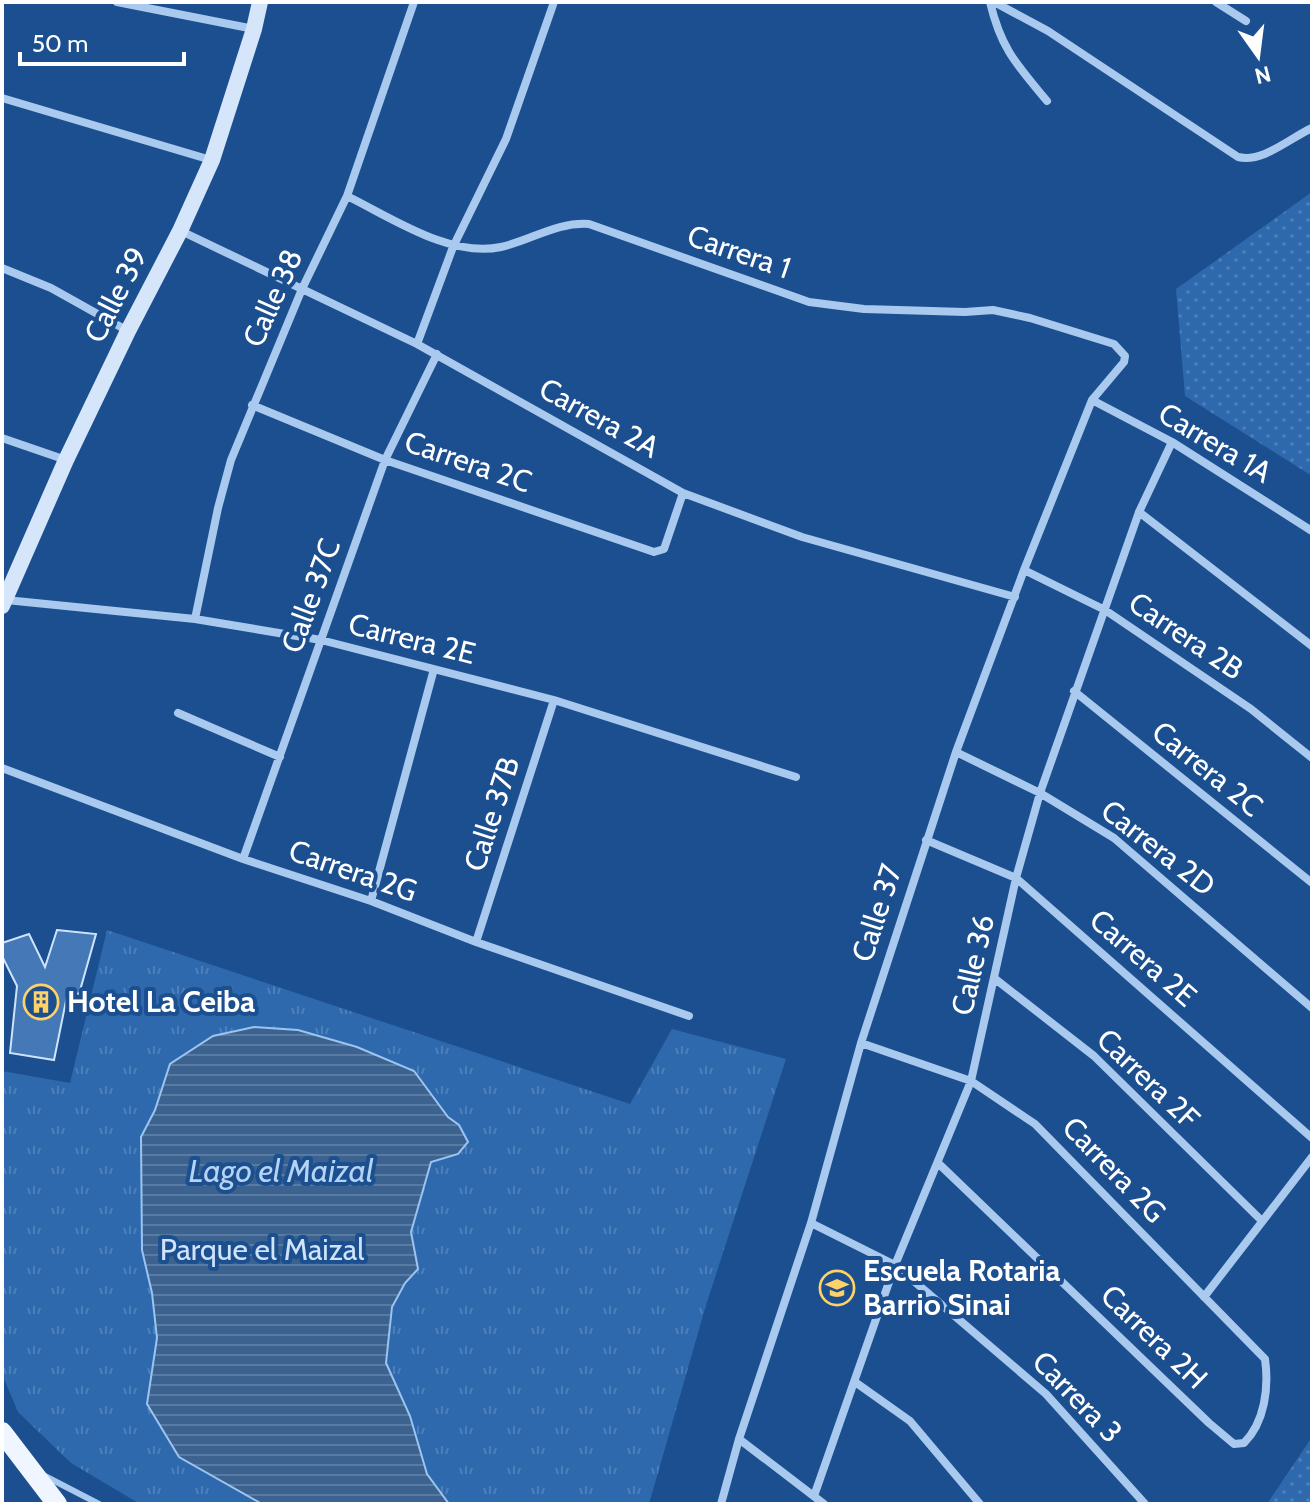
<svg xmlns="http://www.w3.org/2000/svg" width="1314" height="1506" viewBox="0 0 1314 1506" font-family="Cabin,sans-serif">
<defs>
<pattern id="grass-dots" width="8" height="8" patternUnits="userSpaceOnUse" patternTransform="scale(2)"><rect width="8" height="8" fill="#2e69ad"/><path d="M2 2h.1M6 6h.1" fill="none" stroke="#4d80b9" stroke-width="1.8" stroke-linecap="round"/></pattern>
<pattern id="park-tufts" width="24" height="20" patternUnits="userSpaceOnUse" patternTransform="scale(2)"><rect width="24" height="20" fill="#2e69ad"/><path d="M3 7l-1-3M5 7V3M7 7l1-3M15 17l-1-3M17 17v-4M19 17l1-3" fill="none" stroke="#4d80b9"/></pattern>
<pattern id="water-rules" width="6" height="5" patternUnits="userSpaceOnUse" patternTransform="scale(2)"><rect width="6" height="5" fill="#3c6290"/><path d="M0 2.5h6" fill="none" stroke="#597aa1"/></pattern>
</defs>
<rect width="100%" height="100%" fill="#1b4f8f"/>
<path fill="url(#grass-dots)" d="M1312 192V476L1185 396 1176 289Z
M1312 1437V1504H1267Z"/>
<path fill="url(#park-tufts)" d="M107 930 630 1104 672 1029 786 1059 706 1305 649 1504H140L71 1463 18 1412 2 1374V1071L70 1083Z"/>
<path fill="url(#water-rules)" stroke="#9cc4f0" stroke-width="2" d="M254 1027 298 1030 357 1047 414 1071 448 1117 459 1125 468 1142 458 1154 431 1162 411 1232 418 1269 405 1283 392 1307 386 1363 410 1416 427 1474 449 1504H262L179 1457 147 1404 157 1338 152 1293 142 1250 141 1137 155 1110 170 1064 213 1036Z"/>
<path fill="#4478b7" stroke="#cfe3fa" stroke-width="2" d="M57 930 96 934 79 994 68 991 54 1060 10 1053 17 986 2 956V943L29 934 45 967Z"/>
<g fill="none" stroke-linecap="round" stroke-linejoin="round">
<path stroke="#a9c9ee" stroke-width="6" d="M43 1475 99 1504"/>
<path stroke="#a9c9ee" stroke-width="8" d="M117 2 254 29
M990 2C1001 49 1017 65 1047 101
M994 2 1048 31 1238 157C1263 163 1290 138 1312 128
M1216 2 1246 21
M2 98 211 160
M347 196C392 218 450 258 501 247 532 240 556 222 589 224L809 302 864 309 965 312 993 310 1030 318 1114 344 1125 356 1124 362 1092 400 1024 570 956 752 861 1043 811 1223 739 1439 721 1504
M181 231 417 344 683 493 802 537 1015 597
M2 268 51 288 128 331
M417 344 453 247 506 139 554 2
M1092 400 1172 442 1312 531
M252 405 385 460 654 552 664 549 683 493
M2 438 66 460
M1139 512 1312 646
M1024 570 1105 610 1251 709 1312 758
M6 600 195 619 321 640 554 700 796 777
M195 619 218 508 231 460 302 289 347 196 414 2
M1074 691 1312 883
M178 713 280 757
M956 752 1040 793 1114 838 1312 1008
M2 768 243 859 371 901 476 942 689 1016
M926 840 1016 878 1312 1138
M243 859 385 460 437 354
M371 901 434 669
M476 942 554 700
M994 978 1094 1056 1262 1221
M861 1043 971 1081 1035 1124 1265 1359C1269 1387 1265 1422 1244 1443L1234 1444 1209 1423 938 1163
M811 1223 895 1265 1046 1394 1145 1504
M1204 1297 1312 1157
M855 1382 910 1421 980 1504
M739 1439 824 1504
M814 1496 895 1265 971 1081 1016 878 1040 793 1139 512 1172 442"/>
<path stroke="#d6e6fa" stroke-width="16" d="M2 606 66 460 128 331 180 231 212 160 254 29 260 2"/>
<path stroke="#f0f6ff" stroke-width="20" d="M2 1432 57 1504"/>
</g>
<defs>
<g id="building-ring" transform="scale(1.8)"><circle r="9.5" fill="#1b4f8f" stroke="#ffd166" stroke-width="1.5"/><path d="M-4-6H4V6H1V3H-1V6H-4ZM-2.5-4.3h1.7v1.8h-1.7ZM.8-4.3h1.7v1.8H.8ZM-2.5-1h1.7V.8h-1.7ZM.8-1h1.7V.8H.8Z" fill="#ffd166"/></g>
<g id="school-ring" transform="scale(1.8)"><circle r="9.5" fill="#1b4f8f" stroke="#ffd166" stroke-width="1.5"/><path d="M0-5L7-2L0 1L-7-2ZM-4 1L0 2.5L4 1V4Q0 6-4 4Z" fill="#ffd166"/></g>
</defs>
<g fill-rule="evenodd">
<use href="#building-ring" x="41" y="1002"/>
<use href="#school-ring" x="837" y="1288"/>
</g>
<g text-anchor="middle" stroke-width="8" stroke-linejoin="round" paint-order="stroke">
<g font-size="30" fill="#fff" stroke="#1b4f8f">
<text transform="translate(739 252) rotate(19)" y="10">Carrera 1</text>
<text transform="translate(116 295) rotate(-63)" y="10">Calle 39</text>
<text transform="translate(273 298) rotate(-66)" y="10">Calle 38</text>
<text transform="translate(599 418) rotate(29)" y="10">Carrera 2A</text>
<text transform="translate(1215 443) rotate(31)" y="10">Carrera 1A</text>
<text transform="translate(468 462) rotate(19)" y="10">Carrera 2C</text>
<text transform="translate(311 596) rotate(-70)" y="10">Calle 37C</text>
<text transform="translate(1186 636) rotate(34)" y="10">Carrera 2B</text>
<text transform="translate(412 639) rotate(14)" y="10">Carrera 2E</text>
<text transform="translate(1207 769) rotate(39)" y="10">Carrera 2C</text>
<text transform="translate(492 814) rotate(-72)" y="10">Calle 37B</text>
<text transform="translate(1158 848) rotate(38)" y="10">Carrera 2D</text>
<text transform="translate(353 871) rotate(19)" y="10">Carrera 2G</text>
<text transform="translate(877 913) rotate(-72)" y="10">Calle 37</text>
<text transform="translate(1143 958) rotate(41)" y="10">Carrera 2E</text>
<text transform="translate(973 965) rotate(-77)" y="10">Calle 36</text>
<text transform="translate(1148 1079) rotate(44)" y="10">Carrera 2F</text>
<text transform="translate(1114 1170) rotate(46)" y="10">Carrera 2G</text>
<text transform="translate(1154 1337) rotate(44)" y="10">Carrera 2H</text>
<text transform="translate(1077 1397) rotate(46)" y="10">Carrera 3</text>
</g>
<g font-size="30" font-weight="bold" fill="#fff" stroke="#1b4f8f" text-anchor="start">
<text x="67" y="1012">Hotel La Ceiba</text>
<text x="863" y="1281">Escuela Rotaria<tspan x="863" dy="34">Barrio Sinai</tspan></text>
</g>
<g font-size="30" fill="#cfe3fa" stroke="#1b4f8f">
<text x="262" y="1260">Parque el Maizal</text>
</g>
<g font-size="32" font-style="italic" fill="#b5d3f5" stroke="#1b4f8f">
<text x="281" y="1182">Lago el Maizal</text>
</g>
</g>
<rect width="1314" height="1506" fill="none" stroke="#ffffff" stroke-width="8"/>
<g transform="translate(1258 56) rotate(166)" stroke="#1b4f8f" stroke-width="6" paint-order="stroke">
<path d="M0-6L14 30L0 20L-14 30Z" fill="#ffffff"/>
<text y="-12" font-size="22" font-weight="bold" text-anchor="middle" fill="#ffffff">N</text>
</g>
<path d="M20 52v12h164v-12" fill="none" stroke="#ffffff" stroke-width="4"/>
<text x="32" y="52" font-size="24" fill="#ffffff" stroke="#1b4f8f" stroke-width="6" paint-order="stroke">50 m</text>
</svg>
